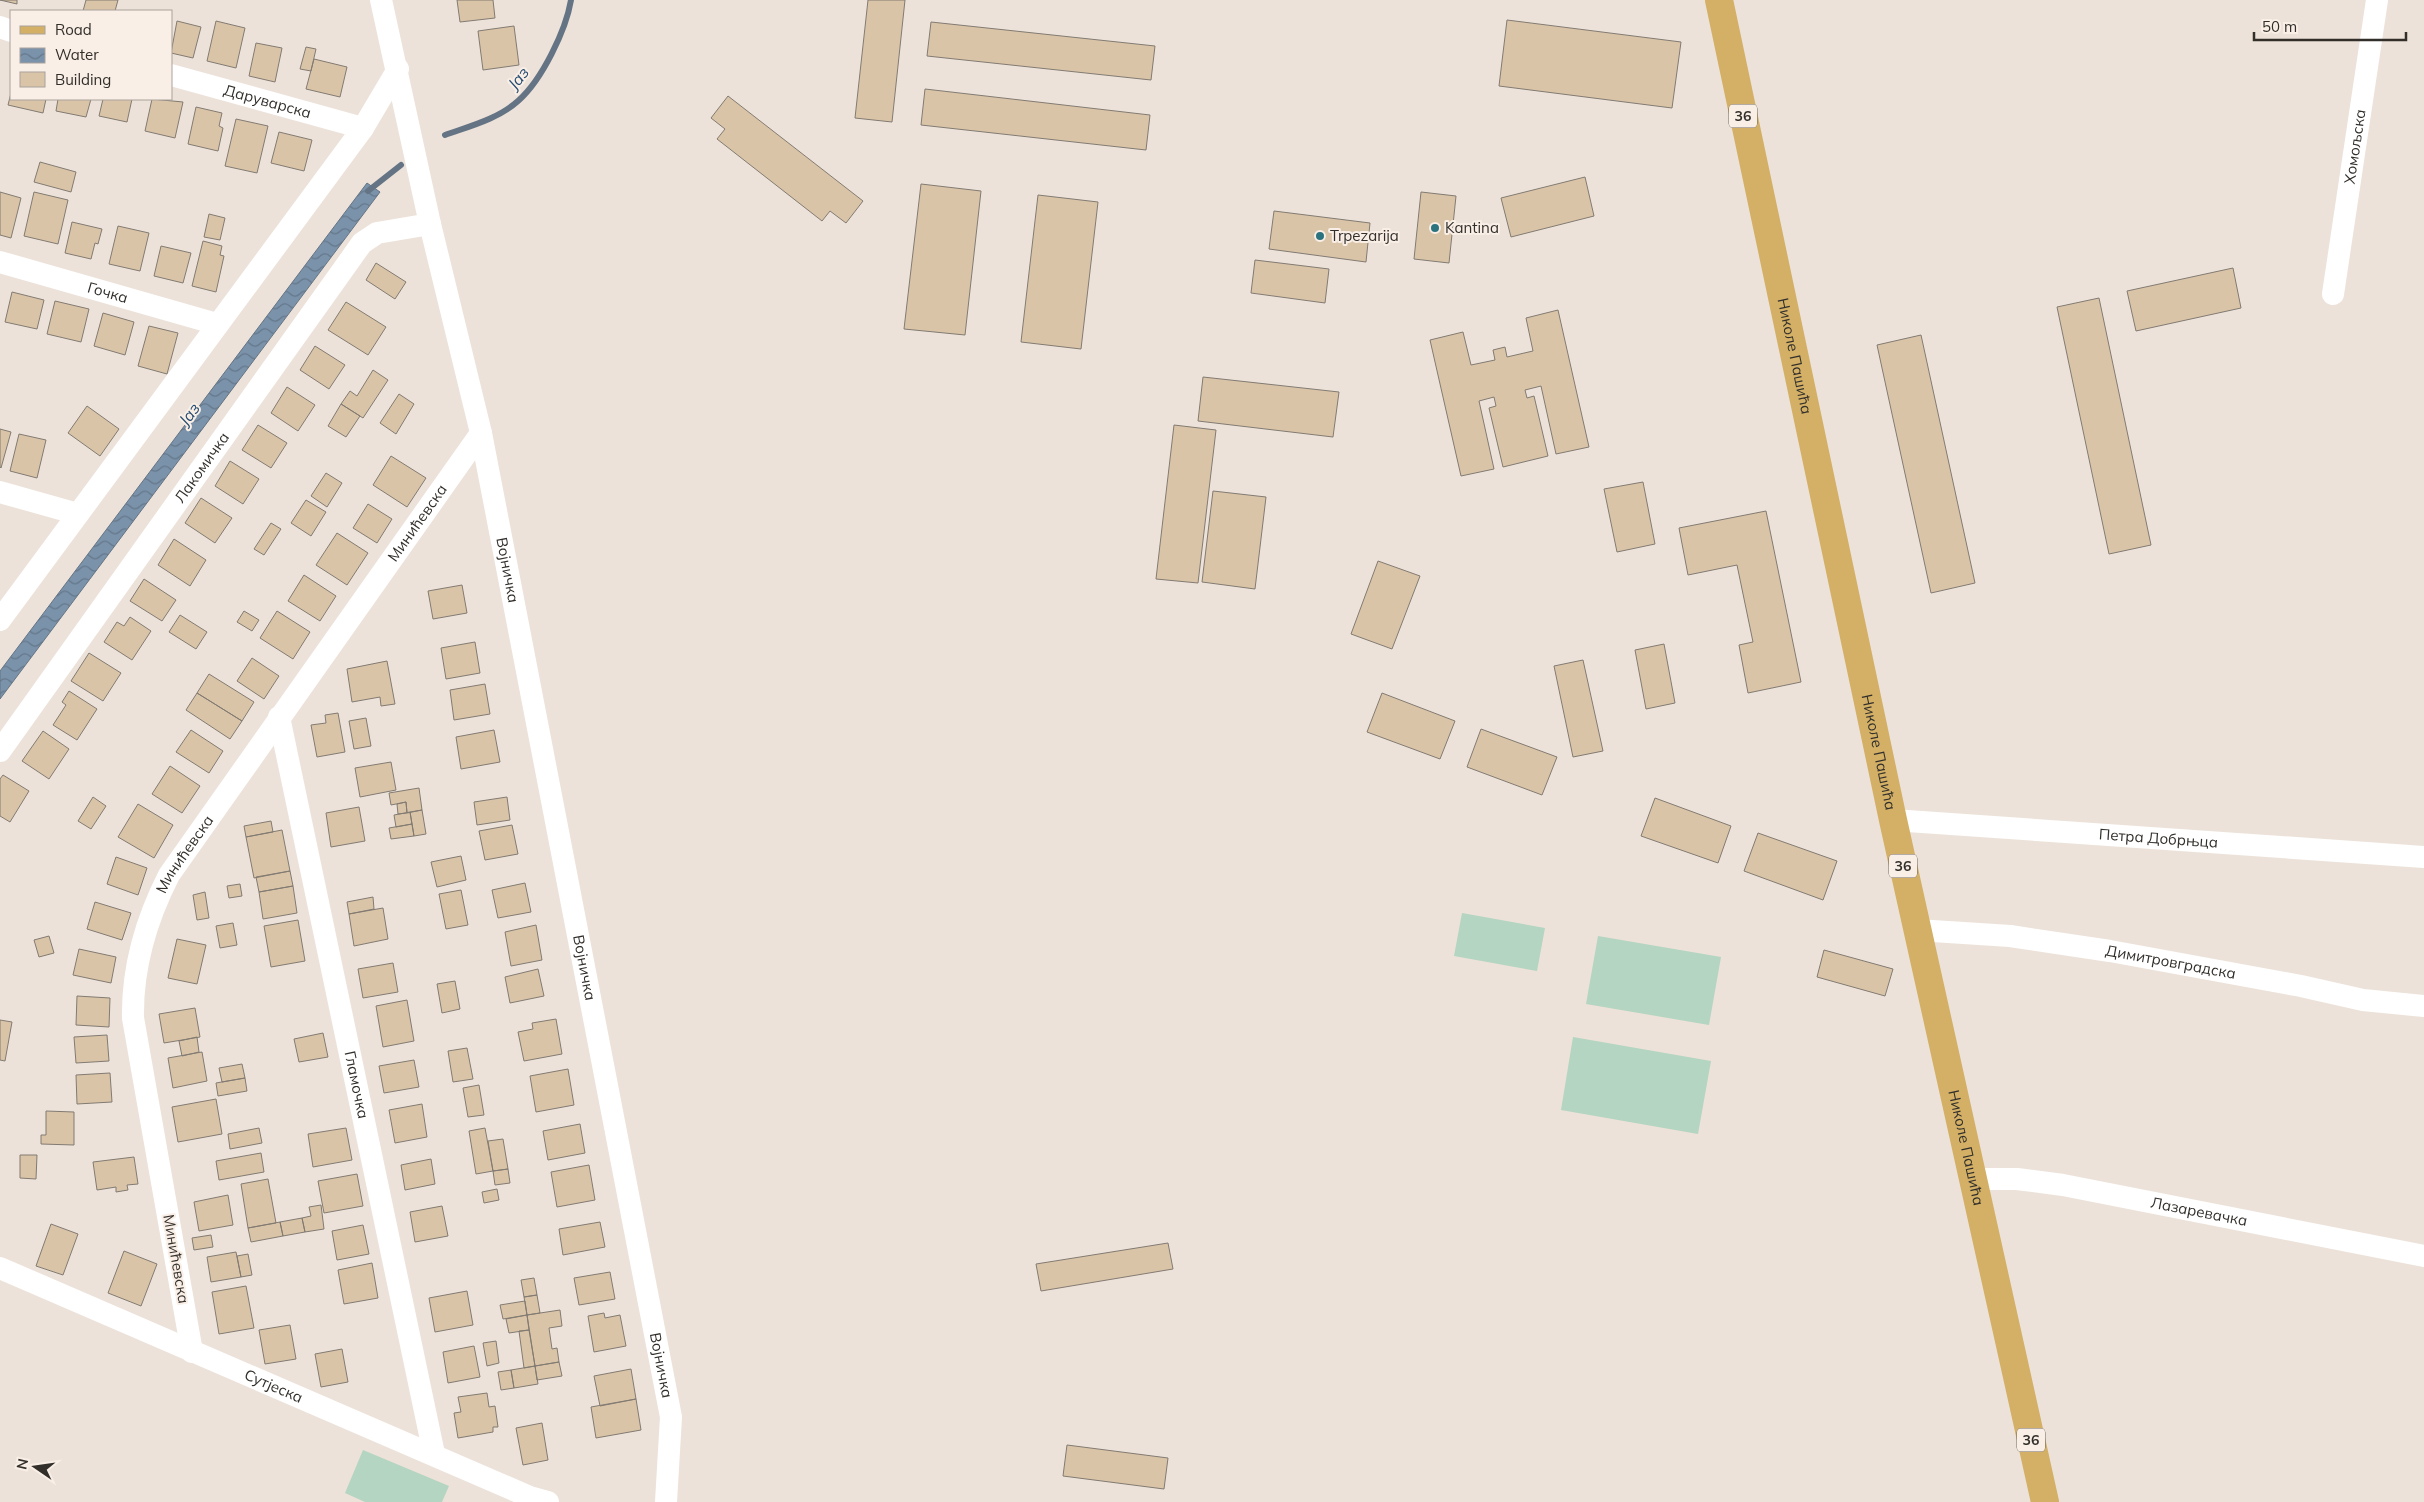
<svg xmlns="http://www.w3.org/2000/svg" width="2424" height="1502" viewBox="0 0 2424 1502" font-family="Mulish,sans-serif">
<defs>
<pattern id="water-waves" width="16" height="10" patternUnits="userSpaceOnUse" patternTransform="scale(1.25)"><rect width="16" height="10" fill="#7a92aa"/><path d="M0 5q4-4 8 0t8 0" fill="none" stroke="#65788b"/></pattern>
</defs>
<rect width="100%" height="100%" fill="#ece2d9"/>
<path fill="#b4d5c1" d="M1462 913 1545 928 1537 971 1454 956Z
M1598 936 1721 957 1709 1025 1586 1004Z
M1573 1037 1711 1061 1698 1134 1561 1110Z
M363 1450 449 1486 442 1502H365L345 1493Z"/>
<path fill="url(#water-waves)" stroke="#647484" d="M367 183 380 192 0 699V671Z"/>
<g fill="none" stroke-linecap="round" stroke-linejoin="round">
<path stroke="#647484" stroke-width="6" d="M445 135C470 126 498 119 518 101 542 80 566 30 571 0
M368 191 401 165"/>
</g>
<path fill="#dac4a8" stroke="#827b72" d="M0 0H17V4Z
M86 0H118L115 11H83Z
M457 0H493L495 18 460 22Z
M868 0H905L892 122 855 118Z
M1507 20 1681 42 1672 108 1499 86Z
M177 21 201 27 193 58 171 53Z
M216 21 245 28 236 68 207 61Z
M931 22 1155 46 1151 80 927 56Z
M514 26 519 65 483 70 478 31Z
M256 43 282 48 275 82 249 76Z
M306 47 316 49 311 71 300 69Z
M314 59 347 67 340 97 306 89Z
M925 89 1150 115 1146 150 921 125Z
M11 93V99H46L43 113 8 105Z
M728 96 863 201 846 223 830 211 822 221 717 139 725 129 711 118Z
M58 99H91L86 117 56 111Z
M103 99H132L127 122 99 116Z
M152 99 183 102 175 138 145 131Z
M196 107 222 113 219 126 223 128 218 151 188 144Z
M236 119 268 126 257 173 225 166Z
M279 132 312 140 304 171 271 163Z
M40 162 76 172 71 192 34 182Z
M1585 177 1594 216 1511 237 1501 198Z
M921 184 981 191 965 335 904 329Z
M0 192 21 198 11 238 0 235Z
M34 192 68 200 58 244 24 236Z
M1421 192 1456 196 1449 263 1414 259Z
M1038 195 1098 202 1081 349 1021 342Z
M1274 211 1370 223 1366 262 1269 249Z
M209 214 225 218 220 240 204 237Z
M72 222 102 229 98 244 95 243 91 259 65 253Z
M118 226 149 233 140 271 109 264Z
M203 241 222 246 220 255 224 256 216 292 192 286Z
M161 246 191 253 183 283 154 276Z
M1255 260 1329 269 1325 303 1251 293Z
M376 263 406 282 395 299 366 280Z
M2233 268 2241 308 2136 331 2127 291Z
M12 292 44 300 37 329 5 322Z
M2099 298 2151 545 2109 554 2057 307Z
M55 301 89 309 81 342 47 334Z
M346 302 386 327 368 355 328 330Z
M1558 310 1589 447 1556 454 1541 386 1525 390 1527 398 1534 396 1548 456 1503 467 1489 408 1496 406 1494 397 1479 401 1494 469 1461 476 1430 340 1463 332 1471 365 1495 360 1493 350 1505 347 1507 357 1533 351 1526 318Z
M103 313 134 322 125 355 94 346Z
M149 326 178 333 167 374 138 366Z
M1921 335 1975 583 1931 593 1877 345Z
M315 346 345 365 329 389 300 370Z
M373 370 388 380 363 418 341 404 350 391 357 396Z
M1203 377 1339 392 1333 437 1198 421Z
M287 387 315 405 298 431 271 413Z
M399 394 414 404 396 434 380 423Z
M341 404 360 416 346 437 328 426Z
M87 406 119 429 100 456 68 433Z
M258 425 287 443 271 468 242 450Z
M1174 425 1216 430 1198 583 1156 579Z
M0 429 11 432 1 468 0 467Z
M19 434 46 440 37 478 10 471Z
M391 456 426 478 407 507 373 485Z
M230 461 259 479 243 504 215 486Z
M326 473 342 483 327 507 311 496Z
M1643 482 1655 544 1617 552 1604 489Z
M1213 491 1266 497 1255 589 1202 582Z
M201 498 232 518 215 543 185 523Z
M306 500 326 512 311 536 291 523Z
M368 504 392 519 377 543 353 528Z
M1766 511 1801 682 1748 693 1739 645 1753 642 1737 565 1688 575 1679 528Z
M271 523 281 529 264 555 254 549Z
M337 533 368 553 347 585 316 565Z
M174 539 206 560 190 586 158 565Z
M1378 561 1420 576 1392 649 1351 634Z
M304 575 336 596 320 621 288 601Z
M144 579 176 600 162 621 130 601Z
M462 585 467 613 433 619 428 591Z
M244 611 259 620 252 631 237 622Z
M277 611 310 632 293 659 260 638Z
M180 615 207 632 196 649 169 632Z
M130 617 151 631 132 660 104 642 117 622 124 626Z
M475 642 480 673 446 679 441 648Z
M1664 644 1675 703 1646 709 1635 650Z
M89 653 121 673 103 701 71 681Z
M252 658 279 676 264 699 237 681Z
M1583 660 1603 751 1573 757 1554 666Z
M387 661 395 704 381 706 380 697 352 702 347 669Z
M209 674 254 702 242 721 197 693Z
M485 684 490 714 454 720 450 690Z
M69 691 97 709 77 740 53 725 66 705 62 702Z
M197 693 242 721 230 739 186 710Z
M1382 693 1455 721 1440 759 1367 732Z
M338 713 345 752 317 757 311 725 326 723 325 715Z
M366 718 371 746 354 749 349 721Z
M1481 729 1557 757 1542 795 1467 767Z
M191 730 223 751 209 773 176 752Z
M494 730 500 762 461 769 456 737Z
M43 731 69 749 49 779 22 761Z
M391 762 396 790 360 797 355 768Z
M170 766 200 786 182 813 152 794Z
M3 775 29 791 10 822 0 816V779Z
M419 788 422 810 407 813 406 802 391 805 389 793Z
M93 797 106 806 91 829 78 821Z
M507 797 510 820 477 825 474 802Z
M1655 798 1731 826 1718 863 1641 836Z
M406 802 407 813 398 814 397 804Z
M138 804 173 825 154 858 118 837Z
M359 807 365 841 331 847 326 813Z
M422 810 426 834 414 836 410 812Z
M410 812 412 824 396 827 394 815Z
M271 821 273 832 246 837 244 826Z
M412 824 414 836 391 839 389 828Z
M512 825 518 854 485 860 479 831Z
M282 830 290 871 254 878 246 837Z
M1758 833 1837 861 1823 900 1744 871Z
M461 856 466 880 437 887 431 862Z
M116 857 147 868 138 895 107 884Z
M290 871 293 886 259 892 256 877Z
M525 883 531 912 498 918 492 890Z
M240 884 242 896 229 898 227 886Z
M293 886 297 913 263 919 259 892Z
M461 890 468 925 446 929 439 894Z
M205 892 209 918 197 920 193 895Z
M373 897 374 909 349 914 347 902Z
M95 902 131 913 122 940 87 929Z
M383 908 388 939 354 946 349 914Z
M298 920 305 961 271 967 264 926Z
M233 923 237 945 220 948 216 926Z
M536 925 542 960 511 966 505 932Z
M49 936 54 953 39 957 34 940Z
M177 939 206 945 197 984 168 978Z
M79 949 116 957 111 983 73 975Z
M1824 950 1893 969 1885 996 1817 977Z
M393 963 398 992 363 998 358 969Z
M538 969 544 996 510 1003 505 977Z
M455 981 460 1009 442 1013 437 984Z
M77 996 110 998 109 1027 76 1025Z
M407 1000 414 1041 383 1047 376 1006Z
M195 1008 200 1037 164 1043 159 1014Z
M556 1019 562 1054 524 1061 518 1032 533 1029 532 1023Z
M0 1020 12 1022 5 1061 0 1060Z
M323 1033 328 1057 299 1062 294 1039Z
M107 1035 109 1061 76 1063 74 1037Z
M197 1037 199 1052 182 1056 179 1041Z
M467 1048 473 1079 453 1082 448 1051Z
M202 1052 207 1081 173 1088 168 1058Z
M414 1060 419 1087 384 1093 379 1066Z
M242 1064 245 1078 222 1082 219 1068Z
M568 1069 574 1105 536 1112 530 1076Z
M110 1073 112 1102 77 1104 76 1075Z
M245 1078 247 1091 218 1096 216 1083Z
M479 1085 484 1115 468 1117 463 1088Z
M216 1099 222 1134 178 1142 172 1107Z
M422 1104 427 1137 395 1143 389 1110Z
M46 1111 74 1112V1145L41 1144V1135H46Z
M580 1124 585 1153 548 1160 543 1131Z
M259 1128 262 1143 230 1149 228 1134Z
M346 1128 352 1160 313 1167 308 1134Z
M485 1128 493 1171 476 1174 469 1131Z
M503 1139 508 1169 493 1171 488 1141Z
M261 1153 264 1172 219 1180 216 1161Z
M20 1155H37L36 1179 20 1178Z
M134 1157 138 1184 127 1185 128 1190 116 1192V1187L97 1190 93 1162Z
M431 1159 435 1184 405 1190 401 1165Z
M589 1165 595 1200 557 1207 551 1172Z
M508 1169 510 1183 495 1185 493 1171Z
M357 1174 363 1206 324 1213 318 1181Z
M268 1179 276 1223 248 1228 241 1184Z
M497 1189 499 1200 484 1203 482 1192Z
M228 1195 233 1225 199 1231 194 1202Z
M321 1205 324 1229 305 1232 302 1218 311 1216 309 1207Z
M442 1206 448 1236 415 1242 410 1212Z
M302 1218 305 1232 283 1236 280 1222Z
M280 1222 283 1236 251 1242 248 1228Z
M600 1222 605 1247 563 1255 559 1229Z
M51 1224 78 1234 63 1275 36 1266Z
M363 1225 369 1254 337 1260 332 1231Z
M211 1235 213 1247 194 1250 192 1238Z
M1168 1243 1173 1269 1041 1291 1036 1264Z
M124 1251 157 1264 141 1306 108 1293Z
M236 1252 241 1277 211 1282 207 1257Z
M248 1254 252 1275 241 1277 237 1256Z
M372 1263 378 1298 344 1304 338 1270Z
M610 1272 615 1299 579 1305 574 1278Z
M534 1278 537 1295 524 1297 521 1280Z
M246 1286 254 1328 219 1334 212 1292Z
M467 1291 473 1325 435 1332 429 1298Z
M537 1295 540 1313 527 1315 524 1297Z
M525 1301 527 1315 503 1319 500 1305Z
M560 1310 562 1326 549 1328 552 1349 557 1348 559 1362 535 1366 527 1315Z
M604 1313 605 1318 620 1315 626 1346 594 1352 588 1316Z
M527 1315 529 1330 509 1333 506 1319Z
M290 1325 296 1359 265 1364 259 1330Z
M529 1330 535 1366 524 1368 519 1331Z
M496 1341 499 1363 487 1366 483 1343Z
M474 1346 480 1377 448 1383 443 1352Z
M342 1349 348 1382 321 1387 315 1354Z
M559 1362 562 1376 537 1380 535 1366Z
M535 1366 538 1384 514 1388 511 1370Z
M631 1369 636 1399 600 1406 594 1376Z
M511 1370 514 1388 501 1390 498 1372Z
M487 1393 489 1407 495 1406 498 1427H493V1432L458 1438 454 1413 461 1412 458 1397Z
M636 1399 641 1430 596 1438 591 1407Z
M542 1423 548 1460 523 1465 516 1428Z
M1067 1445 1168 1458 1164 1489 1063 1476Z"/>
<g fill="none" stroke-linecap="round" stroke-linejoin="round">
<g stroke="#fff" stroke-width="22">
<path id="s1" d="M381 0 430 224 481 433 671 1417 666 1502"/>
<path d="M0 27 11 31"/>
<path id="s2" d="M171 75 363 128"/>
<path id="s3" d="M0 262 217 324"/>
<path id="s4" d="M2333 294 2377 0"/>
<path d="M0 492 78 514"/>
<path d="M0 620 363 128 398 69"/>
<path id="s5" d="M279 717 434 1454"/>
<path id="s6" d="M0 751 362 243 377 233 430 224"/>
<path id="s7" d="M1893 820 2424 857"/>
<path id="s8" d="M1917 930 2010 936 2110 951 2301 986 2363 1000 2424 1006"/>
<path id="s9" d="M1972 1179H2017L2063 1185 2424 1256"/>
<path id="s10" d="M0 1268 530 1497 548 1502"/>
<path id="s11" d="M192 1352 133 1018C132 966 146 920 169 875L481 433"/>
</g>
<path stroke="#d3b066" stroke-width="28" id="s12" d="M1719 0 1893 820 2045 1502"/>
</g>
<g fill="#2c7380" stroke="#f9efe6" stroke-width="2">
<circle cx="1435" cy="228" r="5"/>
<circle cx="1320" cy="236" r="5"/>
</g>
<g text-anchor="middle" stroke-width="4" stroke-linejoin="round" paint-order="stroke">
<g fill="#f9efe6" stroke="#6e6963" stroke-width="1">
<rect x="1729" y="104.5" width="28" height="23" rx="4"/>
<rect x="1889" y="854.5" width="28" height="23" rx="4"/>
<rect x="2017" y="1428.5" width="28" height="23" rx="4"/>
</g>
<g font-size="14" font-weight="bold" fill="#322f2b">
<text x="1743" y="121">36</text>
<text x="1903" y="871">36</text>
<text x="2031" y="1445">36</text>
</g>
<g font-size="15" fill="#322f2b" stroke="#f9efe6">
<text dy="5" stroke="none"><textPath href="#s2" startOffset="100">Даруварска</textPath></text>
<text dy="5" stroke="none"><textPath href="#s4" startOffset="149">Хомољска</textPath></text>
<text dy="5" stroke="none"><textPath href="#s3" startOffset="112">Гочка</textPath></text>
<text dy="5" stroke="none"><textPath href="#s12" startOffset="364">Николе Пашића</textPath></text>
<text dy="5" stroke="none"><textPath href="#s6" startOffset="348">Лакомичка</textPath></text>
<text dy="5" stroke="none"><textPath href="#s11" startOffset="919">Минићевска</textPath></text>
<text dy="5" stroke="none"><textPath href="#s1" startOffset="584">Војничка</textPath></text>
<text dy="5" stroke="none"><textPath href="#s12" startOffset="769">Николе Пашића</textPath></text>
<text dy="5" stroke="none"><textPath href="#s7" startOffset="266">Петра Добрњца</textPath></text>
<text dy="5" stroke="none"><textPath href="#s11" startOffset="514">Минићевска</textPath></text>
<text dy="5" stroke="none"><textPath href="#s8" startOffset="256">Димитровградска</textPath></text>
<text dy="5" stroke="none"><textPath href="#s1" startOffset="989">Војничка</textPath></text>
<text dy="5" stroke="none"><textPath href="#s5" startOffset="376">Гламочка</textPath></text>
<text dy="5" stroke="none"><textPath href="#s12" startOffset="1174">Николе Пашића</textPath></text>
<text dy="5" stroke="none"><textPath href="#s9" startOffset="230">Лазаревачка</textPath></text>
<text transform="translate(176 1259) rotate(80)" y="5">Минићевска</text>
<text dy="5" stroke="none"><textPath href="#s1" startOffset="1394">Војничка</textPath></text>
<text dy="5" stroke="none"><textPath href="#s10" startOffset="298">Сутјеска</textPath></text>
</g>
<g font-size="15" fill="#322f2b" stroke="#f9efe6" text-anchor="start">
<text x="1445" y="233">Kantina</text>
<text x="1330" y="241">Trpezarija</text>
</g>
<g font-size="16" font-style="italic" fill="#274c71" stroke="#f9efe6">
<text transform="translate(518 78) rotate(-51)" y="6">Јаз</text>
<text transform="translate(189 414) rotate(-53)" y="6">Јаз</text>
</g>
</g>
<rect x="10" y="10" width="162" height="90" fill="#f9efe6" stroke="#a9a29b"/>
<rect x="20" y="26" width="25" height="8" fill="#d3b066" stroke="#a9a29b"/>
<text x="55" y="35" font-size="15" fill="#322f2b">Road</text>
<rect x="20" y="48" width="25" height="15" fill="url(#water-waves)" stroke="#a9a29b"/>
<text x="55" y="60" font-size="15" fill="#322f2b">Water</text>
<rect x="20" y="72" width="25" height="15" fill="#dac4a8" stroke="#a9a29b"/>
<text x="55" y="85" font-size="15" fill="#322f2b">Building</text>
<g transform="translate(35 1467) rotate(283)" stroke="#f9efe6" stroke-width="4" paint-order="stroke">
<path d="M0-4L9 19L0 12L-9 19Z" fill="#322f2b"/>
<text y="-8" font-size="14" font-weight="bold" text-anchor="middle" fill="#322f2b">N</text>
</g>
<path d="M2254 32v8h152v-8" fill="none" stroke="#322f2b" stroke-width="2.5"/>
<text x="2262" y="32" font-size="15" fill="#322f2b" stroke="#f9efe6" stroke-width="4" paint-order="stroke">50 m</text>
</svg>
